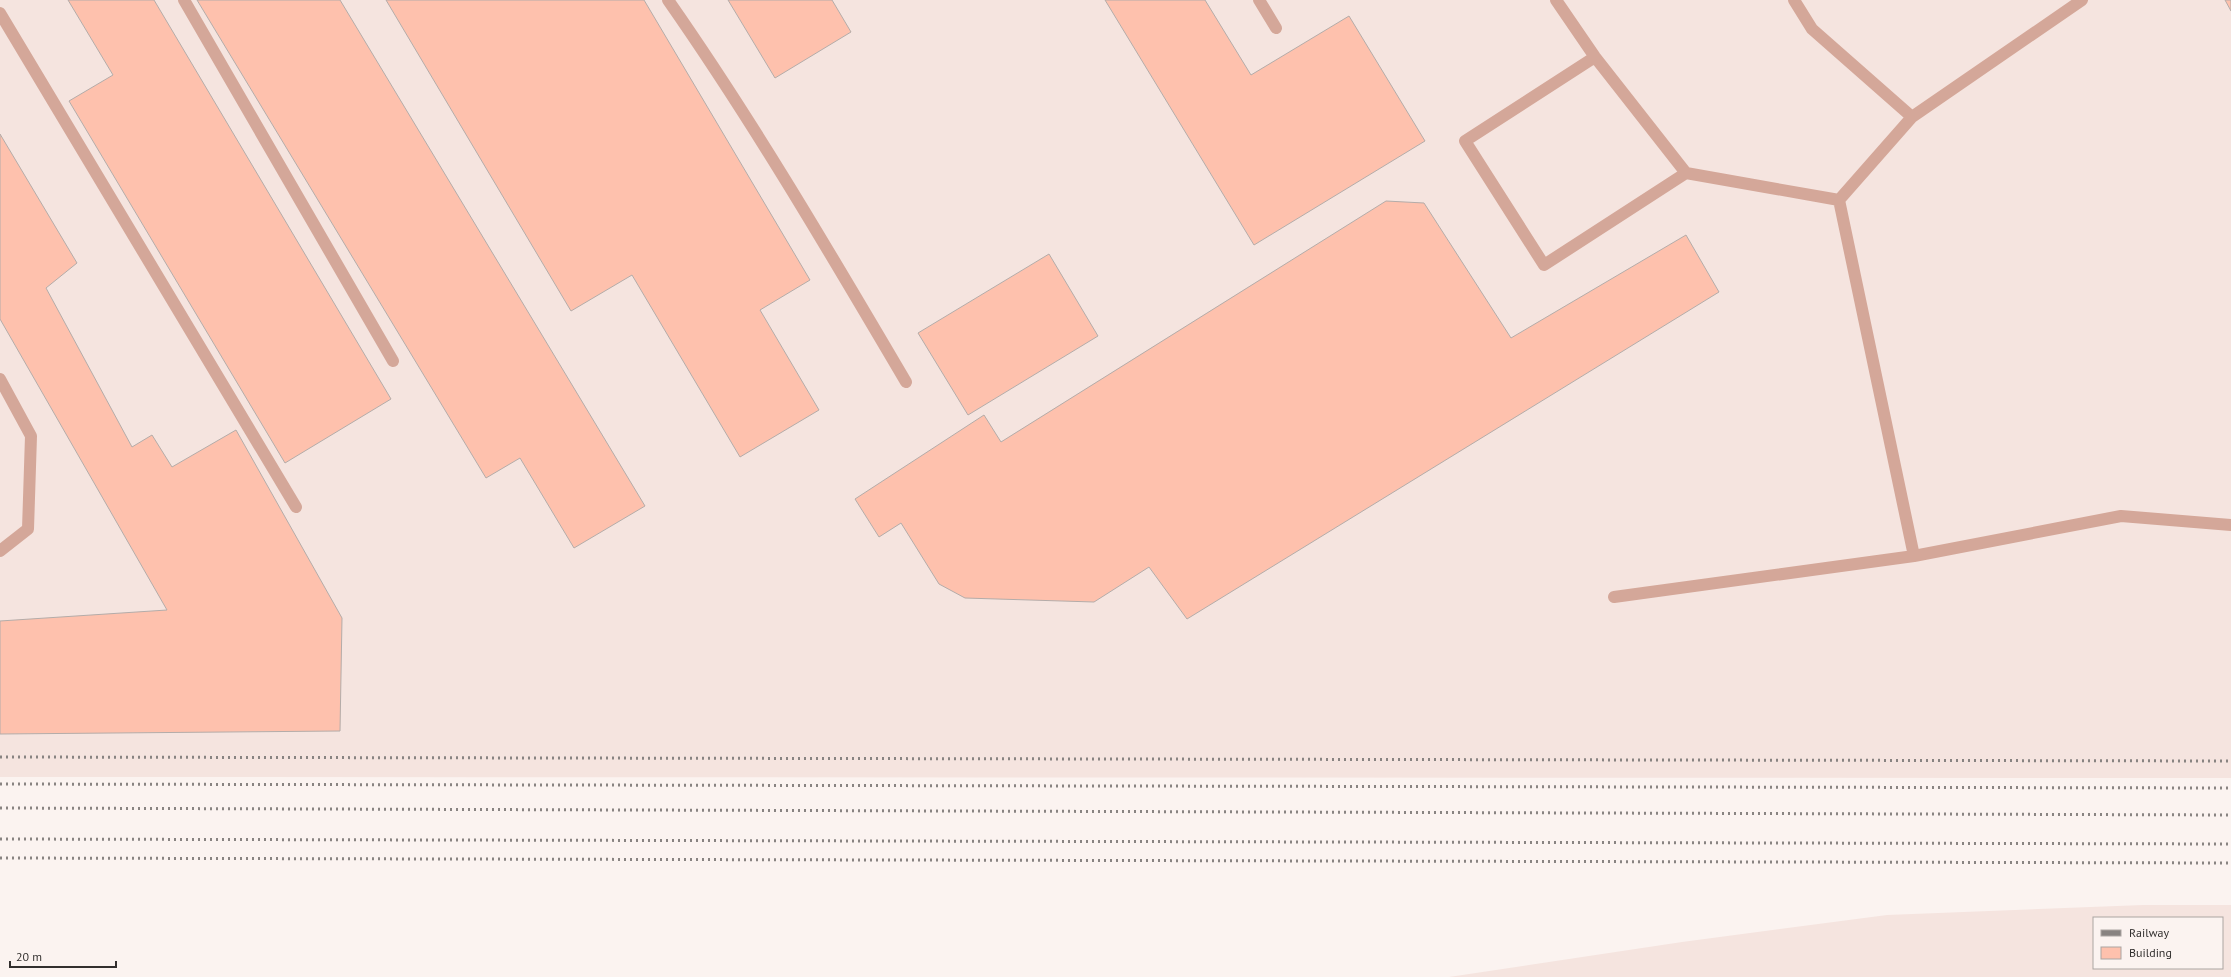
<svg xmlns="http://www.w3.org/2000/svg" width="2231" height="977" viewBox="0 0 2231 977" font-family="'PT Sans',sans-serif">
<rect width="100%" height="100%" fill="#fbf3f0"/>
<path fill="#f5e4df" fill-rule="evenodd" d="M0 0H2231V778L0 777Z
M2143 905H2231V977H1449L1682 942 1887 915ZM2094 918H2222V968H2094Z"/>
<path fill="#fec1ad" stroke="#b4aca9" d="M68 0H154L391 399 285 463 69 101 113 75Z
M197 0H340L645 506 574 548 520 458 486 478Z
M386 0H644L810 280 760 310 819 410 740 457 632 275 571 311Z
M728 0H832L851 32 775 78Z
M1105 0H1205L1251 75 1349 16 1425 141 1254 245Z
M2225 0H2231V11Z
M0 134 77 263 46 288 132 447 152 435 172 467 236 430 342 618 340 731 0 734V621L167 610 0 319Z
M1386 201 1424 203 1511 338 1686 235 1719 292 1187 619 1149 567 1094 602 965 598 939 584 901 523 879 537 855 499 984 415 1001 442Z
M1049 254 1098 336 968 415 918 333Z"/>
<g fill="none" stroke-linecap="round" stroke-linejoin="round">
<path stroke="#d4a799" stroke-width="12" d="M184 0 393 361
M668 0C754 123 830 253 906 382
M1259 0 1276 28
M1556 0 1595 57 1686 173 1839 200 1912 117
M1794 0 1812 29 1912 117 2082 0
M0 13 296 507
M1595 57 1465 141 1544 265 1686 173
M1839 200 1914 556
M0 379 31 436 28 529 0 551
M1614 597 1914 556 2121 516 2231 525"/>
<path stroke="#888381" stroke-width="3" stroke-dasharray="2 4" stroke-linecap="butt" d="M0 757 2231 761
M0 784 2231 788
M0 808 2231 815
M0 839 2231 844
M0 858 2231 863"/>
</g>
<rect x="2093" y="917" width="130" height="52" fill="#fbf3f0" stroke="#aba5a2"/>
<rect x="2101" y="930" width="20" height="6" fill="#888381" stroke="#aba5a2"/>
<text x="2129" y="937" font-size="12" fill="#322f2e">Railway</text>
<rect x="2101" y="947" width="20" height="12" fill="#fec1ad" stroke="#aba5a2"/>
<text x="2129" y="957" font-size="12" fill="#322f2e">Building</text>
<path d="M10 961v6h106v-6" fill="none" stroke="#322f2e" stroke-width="2"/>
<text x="16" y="961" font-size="12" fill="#322f2e" stroke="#fbf3f0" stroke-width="3" paint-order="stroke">20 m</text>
</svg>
